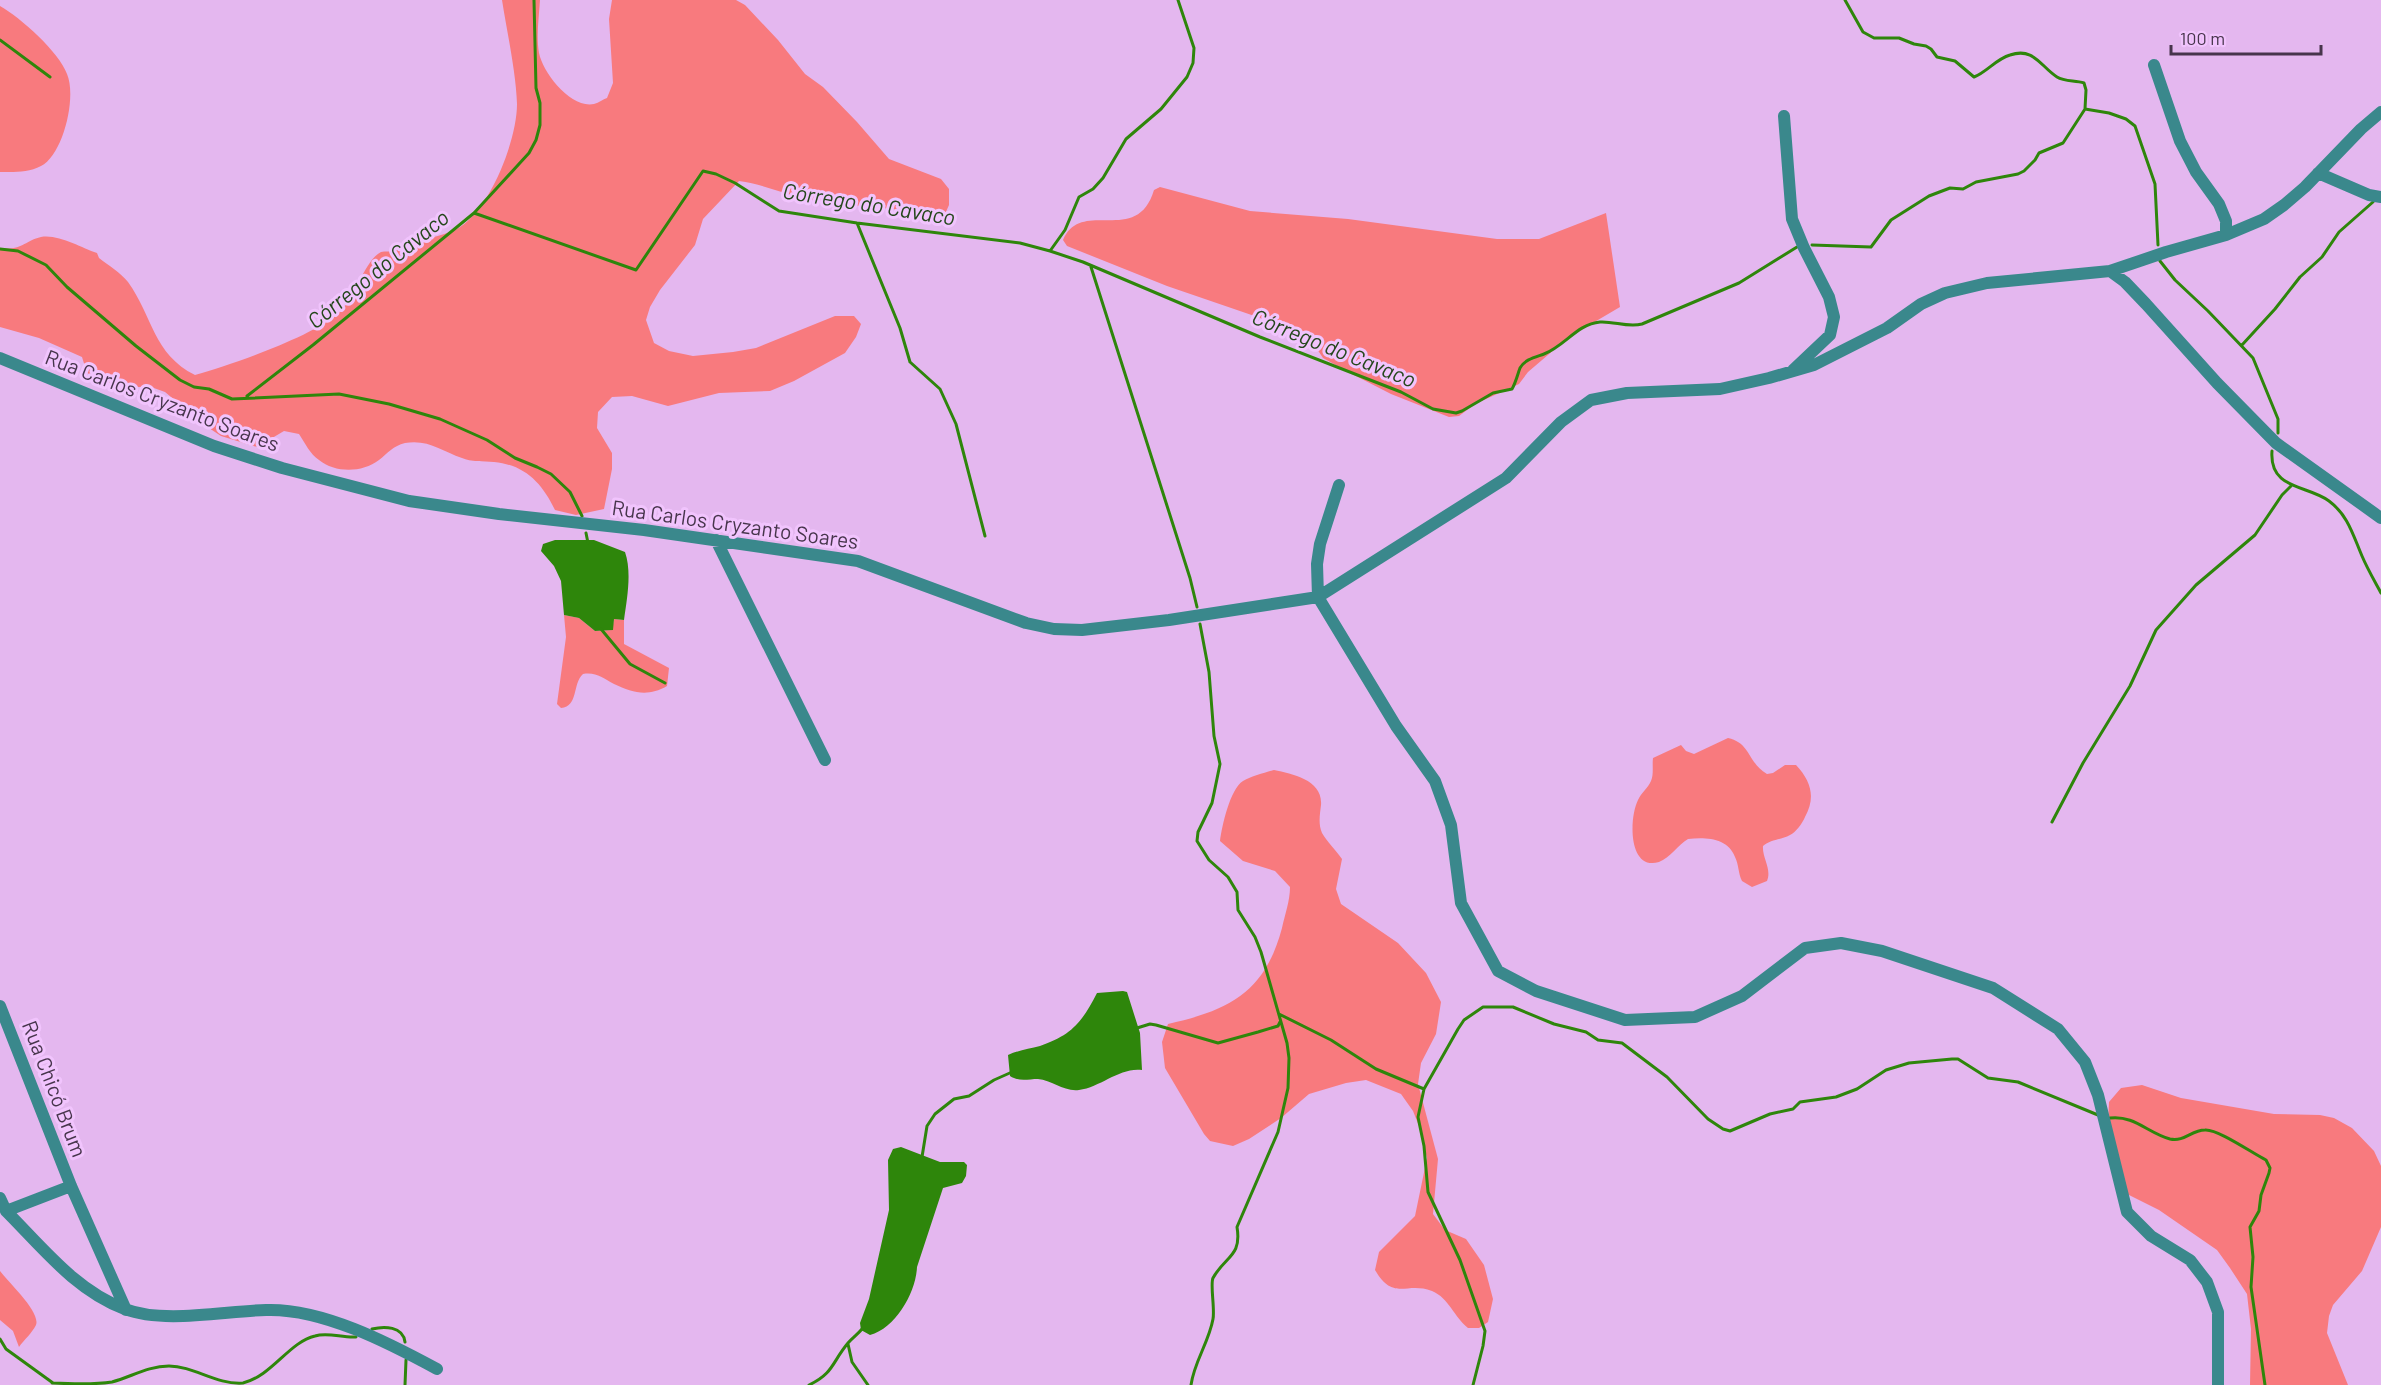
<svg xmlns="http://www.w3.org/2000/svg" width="2381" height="1385" viewBox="0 0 2381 1385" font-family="Barlow,sans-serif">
<rect width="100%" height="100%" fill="#e4b7ef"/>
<path fill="#f87a7e" d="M502 0H540C539 17 536 36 539 53 543 73 571 109 594 104 599 103 603 99 607 98L613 83 609 19 612 0H736L745 5 778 40 805 74 823 87 857 122 889 159 941 179 949 189V205L945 214C929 218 916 212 900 210 867 205 834 206 802 198 780 192 761 184 739 181L703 219 695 245 660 290 650 307 646 320 654 343 669 351 693 356 733 352 756 348 835 316H854L861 324 856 337 845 353 794 381 770 391 719 393 668 406 632 396 612 397 598 412 597 428 612 453V469L604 509 576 515 555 510C542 483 525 465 494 462 483 461 471 462 462 458 442 451 428 439 405 443 393 446 388 453 379 460 362 473 335 473 319 460 310 454 305 443 299 434L284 431 257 447 221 436 206 426 165 392 151 387H118L87 373 82 357 39 338 0 327V248C22 251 24 241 41 237 59 234 81 248 97 253L99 258C108 265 121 273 128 282 153 317 153 354 195 375 233 364 312 337 340 312 355 297 365 260 381 252 385 251 391 252 395 251 400 249 405 245 411 243 425 239 441 236 455 230 489 213 517 141 517 104 516 72 507 32 502 0Z
M0 6C21 18 59 52 67 74 77 97 63 155 41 166 28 173 14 172 0 172Z
M1160 187 1250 211 1348 219 1497 239H1539L1606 213 1620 307 1569 337 1528 372 1519 384 1475 404 1459 416 1449 417 1391 394 1352 374 1323 358 1315 346 1305 338 1272 322 1167 286 1067 246 1063 240C1081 197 1137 247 1154 190Z
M564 615 579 618 595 631 612 630 614 619 624 620V644L669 668 667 686C648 697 633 693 614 684 602 678 597 672 583 674 572 684 579 706 561 708L557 704 566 637Z
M1728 738C1751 743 1747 762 1767 774L1773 773 1785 765H1796C1811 781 1816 797 1805 817 1802 824 1796 832 1790 835 1781 840 1771 839 1763 846 1762 858 1772 869 1767 881L1752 887 1742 881C1738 873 1739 865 1735 857 1728 838 1706 837 1688 839 1678 845 1670 858 1659 862 1628 871 1629 818 1638 800 1641 793 1648 788 1651 781 1654 774 1652 765 1653 758L1681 745 1686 751 1694 754Z
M1274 770C1293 774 1323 780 1321 805 1320 814 1318 824 1322 833 1327 842 1336 850 1342 859L1336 889 1341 904 1398 943 1426 973 1441 1002 1436 1034 1421 1063 1418 1084 1438 1159 1433 1214 1445 1230 1466 1239 1484 1265 1493 1299 1488 1322 1479 1328H1468C1454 1317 1449 1298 1432 1291 1406 1281 1394 1302 1375 1270L1379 1252 1415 1216 1427 1158 1419 1126 1413 1111 1401 1094 1366 1080 1346 1083 1309 1094 1281 1118 1249 1139 1233 1146 1210 1141 1204 1134 1165 1068 1162 1042 1168 1024C1230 1010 1265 992 1282 928 1285 914 1290 901 1290 887L1275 871 1243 861 1220 841C1222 826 1230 789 1243 781 1252 776 1264 773 1274 770Z
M2142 1085 2181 1098 2274 1114 2320 1115 2334 1118 2352 1128 2374 1151 2381 1166V1227L2362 1271 2333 1305 2329 1316 2327 1333 2348 1385H2250L2251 1329 2247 1294 2230 1268 2217 1250 2159 1210 2125 1193 2108 1122 2109 1102 2121 1088Z
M0 1271C8 1282 41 1312 36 1325 32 1333 24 1340 19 1347L13 1331 0 1320Z"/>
<path fill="#2e860b" d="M555 540H594L625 552C632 572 627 599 624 620L614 619 613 630 595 631 579 618 564 615 561 581 554 566 541 551 543 544Z
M1123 991 1127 992 1140 1033 1142 1070C1120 1067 1101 1087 1079 1090 1064 1092 1052 1080 1038 1079 1028 1079 1019 1082 1010 1076L1008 1055C1019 1050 1029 1049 1040 1046 1072 1035 1082 1022 1097 993Z
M901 1147 940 1162H964L967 1165 966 1176 962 1183 943 1188 917 1267C916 1292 896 1328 870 1335L861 1330 860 1323 869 1299 889 1210 888 1160 893 1149Z"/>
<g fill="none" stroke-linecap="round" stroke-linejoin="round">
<path stroke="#2e860b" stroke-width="3" d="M0 40 50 77
M2085 109 2109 113 2126 119 2135 126 2155 184 2158 245
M474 213 636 270 703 171 716 174 735 183 779 211 857 223 1020 243 1050 251 1083 262 1260 337 1401 392 1433 409 1456 413 1462 411 1493 393 1512 389C1516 382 1518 373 1520 368 1525 359 1536 357 1544 354 1565 346 1577 324 1600 322 1614 321 1628 328 1642 324L1739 283 1797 247
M857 223 900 328 910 362 940 389 956 424 985 536
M1812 245 1871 247 1891 220 1929 196 1950 188 1963 189 1976 182 2018 174 2024 171 2035 160 2039 153 2063 143 2085 109 2086 90 2084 83C2075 80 2065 82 2057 77 2040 66 2034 47 2010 55 1996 59 1987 72 1974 77L1955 61 1937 57 1931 49 1926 46 1914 44 1899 38H1874L1863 32 1845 0
M0 249 18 251 46 265 67 287 136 346 180 380 194 387 209 389 232 399 339 394 389 404 440 419 487 440 515 458 537 467 551 474 570 492 582 516
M1050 251 1065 230 1079 197 1093 189 1103 178 1126 139 1161 109 1187 77 1193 63 1194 48 1178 0
M2160 261 2175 280 2208 311 2253 358 2278 419V433
M1091 267 1190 578 1197 607
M2242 345 2275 309 2300 277 2322 257 2339 232 2373 202
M247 396 313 345 474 213 529 153 536 140 540 125V103L536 88 534 0
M2272 451C2269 490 2308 485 2329 501 2348 515 2353 535 2362 556 2367 568 2374 580 2381 593
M586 533 588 543
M601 629 630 664 665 683
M2052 822 2083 763 2130 686 2156 630 2196 585 2255 535 2282 495 2291 486
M1279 1014 1331 1040 1376 1069 1424 1089
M1137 1028 1150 1024 1156 1025 1218 1043 1258 1032 1278 1026 1280 1022
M2110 1118C2134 1115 2148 1133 2170 1139 2185 1142 2191 1130 2205 1130 2218 1129 2252 1153 2266 1160L2270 1168 2269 1173 2261 1195 2259 1211 2250 1227 2253 1257 2251 1287 2265 1385
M922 1157 927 1126 935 1114 954 1099 969 1096 994 1080 1012 1072
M372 1329C384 1326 403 1326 405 1342
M0 1339 6 1349 53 1383
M848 1344 852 1362 868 1385
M52 1383C72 1384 93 1385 112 1382 131 1377 148 1366 169 1366 194 1366 216 1385 243 1383 272 1376 289 1342 315 1336 328 1332 342 1338 356 1337
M405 1385 406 1360
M809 1385C834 1373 832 1362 848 1343 853 1337 858 1334 862 1329
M1191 1385C1194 1362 1209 1342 1213 1319 1215 1309 1210 1284 1213 1278 1225 1256 1242 1257 1237 1227L1278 1132 1288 1088 1289 1058 1287 1043 1261 952 1255 937 1238 910 1237 892 1228 877 1209 860 1197 841 1198 832 1212 803 1220 764 1214 736 1209 672 1200 624
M1473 1385 1483 1346 1485 1331 1460 1260 1428 1192 1424 1146 1418 1117 1424 1089 1458 1029 1464 1020 1483 1007H1513L1554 1024 1586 1032 1598 1040 1622 1043 1667 1077 1708 1119 1723 1129 1730 1131 1770 1114 1793 1109 1800 1102 1836 1097 1857 1089 1886 1070 1909 1063 1952 1059H1958L1988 1078 2018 1082 2098 1115"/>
<path stroke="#3a888c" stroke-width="12" d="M2154 65 2180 141 2196 172 2219 204 2226 221V235
M1784 116 1792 219 1804 248 1829 297 1834 317 1830 335 1793 370
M2318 173 2369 195 2381 197
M2110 271 2125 282 2146 304 2217 383 2276 443 2381 518
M0 358 214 446 282 468 409 501 499 514 644 530 858 561 1026 623 1054 629 1082 630 1169 620 1318 597 1506 478 1561 422 1591 400 1627 393 1720 389 1769 378 1814 365 1887 328 1921 304 1945 293 1987 283 2110 271 2166 252 2226 235 2264 219 2284 205 2305 187 2361 129 2381 112
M1339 485 1320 544 1317 564 1318 597 1396 726 1435 781 1451 825 1461 903 1498 971 1536 991 1625 1020 1695 1017 1742 996 1805 948 1841 943 1882 951 1993 988 2058 1029 2085 1062 2098 1095 2127 1212 2151 1236 2190 1260 2207 1282 2218 1312V1385
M716 540 825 760
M0 1006 71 1186 126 1310
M0 1198 6 1211C42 1247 76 1291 125 1309 163 1324 225 1311 266 1310 322 1308 389 1343 437 1369
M6 1211 71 1186"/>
</g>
<g text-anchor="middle" stroke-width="6" stroke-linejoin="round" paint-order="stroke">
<g font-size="21" fill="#47354c" stroke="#f1c4fd">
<text transform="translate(162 401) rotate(21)" y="7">Rua Carlos Cryzanto Soares</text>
<text transform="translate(735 525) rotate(8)" y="7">Rua Carlos Cryzanto Soares</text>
<text transform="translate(54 1089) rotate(69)" y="7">Rua Chicó Brum</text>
</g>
<g font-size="22" font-style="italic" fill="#25471c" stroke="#f1c4fd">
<text transform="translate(869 204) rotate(9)" y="8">Córrego do Cavaco</text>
<text transform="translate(378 269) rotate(-39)" y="8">Córrego do Cavaco</text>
<text transform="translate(1334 348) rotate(22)" y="8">Córrego do Cavaco</text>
</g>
</g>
<path d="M2171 45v9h150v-9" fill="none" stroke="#47354c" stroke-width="3"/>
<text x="2180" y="45" font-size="18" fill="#47354c" stroke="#f1c4fd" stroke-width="4.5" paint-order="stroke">100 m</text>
</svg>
